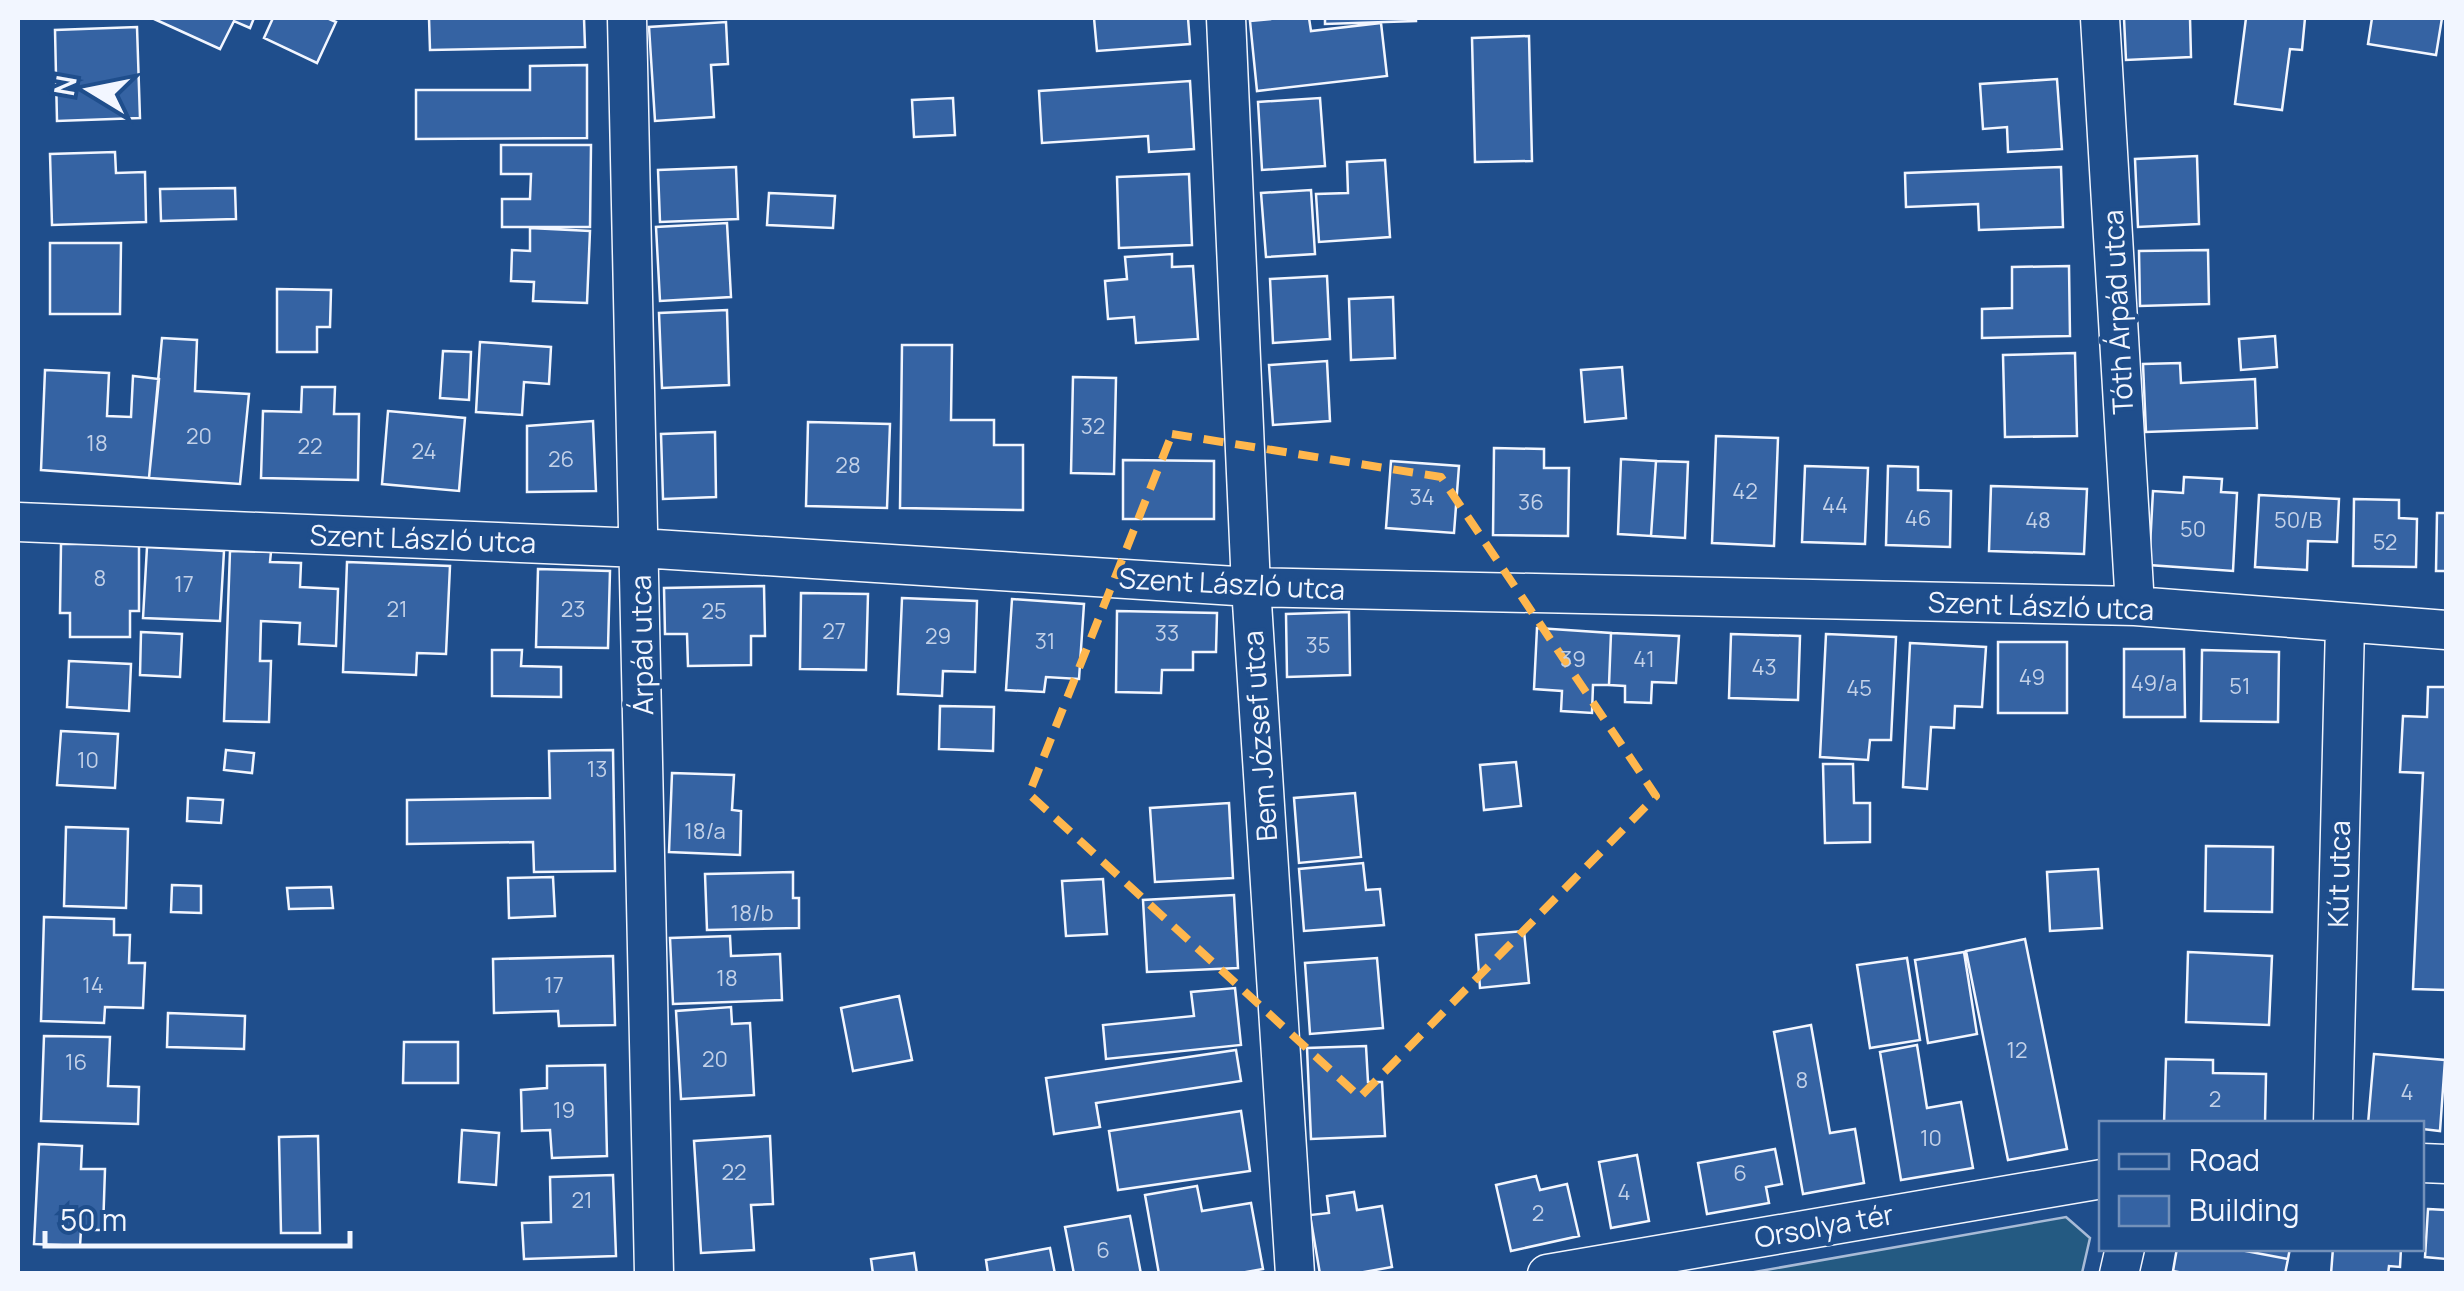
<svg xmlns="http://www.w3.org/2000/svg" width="2464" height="1291" viewBox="0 0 2464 1291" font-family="Manrope,sans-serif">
<rect width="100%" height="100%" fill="#1f4e8c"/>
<path fill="#245a82" stroke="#a8bbd7" stroke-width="2.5" d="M2066 1217 2090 1238 2082 1273H1749Z"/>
<path fill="#3563a3" stroke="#f2f6ff" stroke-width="2.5" d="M152 18H254L250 28 234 21 220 49Z
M273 18H327L336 22 317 63 264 38Z
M429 18H584L585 47 430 50Z
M1094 18H1188L1190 44 1097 51Z
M1281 18H1309L1311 31 1381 23 1387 76 1257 91 1250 21Z
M1325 18H1416V21L1325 24Z
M2124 18H2190L2191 57 2126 60Z
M2246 18H2305L2302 50 2290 49 2282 110 2235 104Z
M2372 18H2442L2436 55 2368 44Z
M726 22 728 64 711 65 714 117 655 121 649 27Z
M137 27 140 118 57 121 55 30Z
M1529 36 1532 161 1475 162 1472 38Z
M587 65V138L416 139V90H530V66Z
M2057 79 2062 149 2008 152 2007 127 1983 129 1980 84Z
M1190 81 1194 149 1149 152 1148 136 1042 143 1039 91Z
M953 98 955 135 914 137 912 100Z
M1320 98 1325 166 1262 170 1258 102Z
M501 145H591L590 227H502V199H530L531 174H501Z
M115 152 116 173 145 172 146 222 52 225 50 154Z
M2197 156 2199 224 2138 227 2135 159Z
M1385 160 1390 237 1319 242 1316 194 1348 193 1347 162Z
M736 167 738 219 660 222 658 170Z
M2061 167 2063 227 1979 230 1978 204 1906 207 1905 173Z
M1189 174 1192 245 1119 248 1117 177Z
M235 188 236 219 161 221 160 189Z
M1311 190 1315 254 1266 257 1261 193Z
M769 193 835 196 833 228 767 225Z
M727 223 731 297 660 301 656 227Z
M530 228 590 231 587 303 533 301 534 282 511 281 512 250 530 251Z
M50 243H121L120 314H50Z
M2208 250 2209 304 2140 306 2139 251Z
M1172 254V267L1193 266 1198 339 1136 343 1134 317 1108 319 1105 281 1127 279 1125 257Z
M2069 266 2070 336 1982 338V309L2012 308V267Z
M1327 276 1330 339 1273 343 1270 279Z
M277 289 331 290 330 327H317V352H277Z
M1393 297 1395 358 1351 360 1349 299Z
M727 310 729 385 662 388 659 313Z
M2275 336 2277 367 2241 370 2239 339Z
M162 338 197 340 195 391 249 394 240 484 149 478Z
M480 342 551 347 549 384 524 382 522 415 476 412Z
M902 345H952L951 420H994V445H1023V510L900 508Z
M443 351 471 352 469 400 440 398Z
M2075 353 2077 436 2005 437 2003 355Z
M1327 361 1330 421 1273 425 1269 365Z
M2180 363 2181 383 2255 379 2257 428 2146 432 2143 364Z
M1622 367 1626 418 1585 422 1581 370Z
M45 370 109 373 107 416 131 417 133 376 159 379 149 478 41 470Z
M1073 377 1116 378 1114 474 1071 473Z
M302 387H335L334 414H359L358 480 261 478 263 411 301 412Z
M388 411 465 418 459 491 382 484Z
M593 421 596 491 527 492V426Z
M808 422 890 424 887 508 806 506Z
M715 432 716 497 663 499 661 434Z
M1716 436 1778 438 1774 546 1712 543Z
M1494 448 1544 449V468H1569L1568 536 1493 535Z
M1621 459 1656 461 1651 536 1618 534Z
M1123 460 1214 461V519H1123Z
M1391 461 1459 466 1454 533 1386 528Z
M1656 461 1688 462 1685 538 1651 536Z
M1805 466 1868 468 1865 544 1802 542Z
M1888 466 1918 467V490L1951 491 1950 547 1886 545Z
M2184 477 2222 479 2221 492 2237 493 2233 571 2149 565 2153 491 2183 493Z
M1991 486 2087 489 2084 554 1989 551Z
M2259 495 2339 499 2337 542 2308 541 2307 570 2255 567Z
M2354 499 2399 500V518L2417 519 2416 567 2353 566Z
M2437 513H2446V571H2436Z
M61 544H139V611H130V637H70V613H60Z
M147 547 224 551 220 621 143 618Z
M230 551 271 552 270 562 301 563 300 587 338 589 336 646 299 644 300 623 261 621 260 661H271L269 722 224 721Z
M347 562 450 566 446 654 417 653 416 675 343 672Z
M538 569 610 571 608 648 536 647Z
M764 586 765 636H751V665L688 666 687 634H665L664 588Z
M801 593 868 594 866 670 800 669Z
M902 598 977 601 975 672 943 671 942 696 898 694Z
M1012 599 1084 604 1079 679 1046 677 1044 692 1006 690Z
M1117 611 1217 613 1216 652H1193V670H1162L1161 693 1116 692Z
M1349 612 1350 675 1287 677 1286 614Z
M1537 628 1611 633 1609 685H1593L1592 713 1561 711 1562 691 1534 689Z
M141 632 182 634 180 677 140 675Z
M1611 633 1679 636 1676 683 1652 682 1651 703 1625 702V686L1609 685Z
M1731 634 1800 636 1798 700 1729 698Z
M1826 634 1896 637 1891 740H1870L1868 760 1820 757Z
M1998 642H2067V713H1998Z
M1910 643 1986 647 1982 707 1955 706 1954 728 1931 727 1927 789 1903 787Z
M2124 649H2184L2185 717H2124Z
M492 650H522L521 666 561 667V697L492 696Z
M2202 650 2279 652 2278 722 2201 721Z
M69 661 131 664 129 711 67 707Z
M2428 687H2446V990L2413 989 2423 773 2400 772 2403 716 2427 717Z
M940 706 994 707 993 751 939 749Z
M61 731 118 734 115 788 57 785Z
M226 750 254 753 252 773 224 770Z
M613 750 615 871 534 872 533 842 407 844V800L550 798 549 751Z
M1516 762 1521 806 1484 810 1480 765Z
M1823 764H1853L1854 803H1870V842L1825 843Z
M672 773 734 775 732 810 741 811 740 855 669 852Z
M1355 793 1361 857 1299 863 1294 798Z
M188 798 223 800 221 823 187 821Z
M1229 803 1233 878 1155 882 1150 808Z
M66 827 128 829 126 908 64 906Z
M2206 846 2273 847 2272 912 2205 911Z
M1363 863 1366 890 1380 889 1384 925 1304 931 1299 869Z
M2098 869 2102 928 2050 931 2047 872Z
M793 872V898H799V928L707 930 705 874Z
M553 877 555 916 509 918 508 878Z
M1103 879 1107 934 1066 936 1062 881Z
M172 885 201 886V913L171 912Z
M331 887 333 908 289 909 287 888Z
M1234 895 1238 968 1147 972 1143 900Z
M44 917 114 919V935H130L129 963H145L143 1008 105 1007 104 1023 41 1021Z
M1524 931 1529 983 1480 988 1476 935Z
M730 936 731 956 780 954 782 1000 673 1004 670 938Z
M2025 939 2067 1149 2008 1160 1966 951Z
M1964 952 1977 1034 1928 1043 1915 960Z
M2188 952 2272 956 2269 1025 2186 1022Z
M613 956 615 1025 559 1026 558 1011 494 1013 493 959Z
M1377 958 1383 1028 1310 1034 1305 963Z
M1907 958 1920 1040 1870 1048 1857 965Z
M1235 988 1241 1045 1106 1059 1103 1025 1194 1016 1191 992Z
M899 996 912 1060 853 1071 841 1008Z
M731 1007 732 1024 750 1023 754 1095 681 1099 676 1011Z
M168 1013 245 1016 244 1049 167 1047Z
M1811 1025 1830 1133 1855 1129 1864 1183 1803 1194 1774 1032Z
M44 1036 110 1037 108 1086 139 1087 138 1124 41 1121Z
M404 1042H458V1083H403Z
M1917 1045 1927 1108 1961 1102 1973 1168 1901 1180 1880 1052Z
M1366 1046 1368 1082H1382L1385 1136 1311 1139 1307 1048Z
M1236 1050 1241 1081 1096 1103 1100 1127 1054 1134 1046 1078Z
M2374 1054 2445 1060 2440 1131 2422 1129V1124H2368Z
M2166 1059 2213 1060V1073L2266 1074 2265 1124H2164Z
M605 1065 607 1156 552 1158 550 1130 522 1131 521 1090 547 1088V1066Z
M1241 1111 1250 1171 1118 1190 1109 1131Z
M462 1130 499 1133 496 1185 459 1182Z
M318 1136 320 1233H281L279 1137Z
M770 1136 773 1204 751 1205 754 1250 701 1253 694 1141Z
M39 1144 82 1146 81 1169H105L103 1230H81L80 1246 34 1244Z
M1775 1149 1782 1184 1766 1187 1769 1203 1707 1214 1698 1163Z
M1637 1155 1649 1221 1611 1228 1599 1162Z
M613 1175 616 1256 524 1259 522 1223 551 1222 550 1177Z
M1536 1176 1540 1190 1567 1184 1579 1236 1511 1251 1496 1185Z
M1197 1186 1202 1211 1251 1203 1263 1269 1235 1274H1159L1145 1195Z
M1354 1192 1357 1210 1382 1206 1392 1267 1353 1274H1320L1310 1215 1329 1213 1327 1196Z
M2428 1209 2446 1210V1259L2425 1257Z
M1130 1216 1141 1274H1074L1065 1227Z
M1050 1248 1055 1274H988L986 1260Z
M2177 1248H2230L2288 1259 2285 1274H2188L2173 1271Z
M2230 1248H2290L2288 1259Z
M2333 1248H2401L2400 1267 2389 1266 2388 1274H2331Z
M914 1253 917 1274H873L871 1259Z"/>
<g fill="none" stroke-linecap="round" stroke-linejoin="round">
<g stroke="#f2f6ff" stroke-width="41">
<path id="street" d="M627 18 654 1274
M1226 18 1251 587 1295 1274
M2100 18 2135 606
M18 522 640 548 1251 587 2135 606 2446 630
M2333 1124 2345 625
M2422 1163 2446 1164
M1547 1274 2102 1179
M2119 1274 2125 1248"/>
</g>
<use href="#street" stroke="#1f4e8c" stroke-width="38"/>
</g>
<path fill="none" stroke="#ffb74d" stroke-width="8" stroke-dasharray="20 12" stroke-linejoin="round" d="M1172 434 1441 477 1656 796 1360 1097 1029 794Z"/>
<g text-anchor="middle" stroke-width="8" stroke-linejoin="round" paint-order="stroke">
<g font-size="22" fill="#c3d1e8">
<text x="1093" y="434">32</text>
<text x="199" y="444">20</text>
<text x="97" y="451">18</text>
<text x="310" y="454">22</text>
<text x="424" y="459">24</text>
<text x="561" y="467">26</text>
<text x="848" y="473">28</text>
<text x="1745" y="499">42</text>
<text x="1422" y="505">34</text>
<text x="1531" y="510">36</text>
<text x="1835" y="513">44</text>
<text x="1918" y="526">46</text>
<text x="2038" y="528">48</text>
<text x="2298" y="528">50/B</text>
<text x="2193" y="537">50</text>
<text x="2385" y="550">52</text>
<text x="100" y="586">8</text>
<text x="184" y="592">17</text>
<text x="397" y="617">21</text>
<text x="573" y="617">23</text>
<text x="714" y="619">25</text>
<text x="834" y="639">27</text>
<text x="1167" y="641">33</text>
<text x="938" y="644">29</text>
<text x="1045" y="649">31</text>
<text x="1318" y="653">35</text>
<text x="1573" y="667">39</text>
<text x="1644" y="667">41</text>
<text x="1764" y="675">43</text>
<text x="2032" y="685">49</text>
<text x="2154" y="691">49/a</text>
<text x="2240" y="694">51</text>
<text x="1859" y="696">45</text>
<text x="88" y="768">10</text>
<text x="597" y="777">13</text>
<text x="705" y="839">18/a</text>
<text x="752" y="921">18/b</text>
<text x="727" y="986">18</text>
<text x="93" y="993">14</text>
<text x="554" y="993">17</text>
<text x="2017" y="1058">12</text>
<text x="715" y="1067">20</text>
<text x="76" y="1070">16</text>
<text x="1802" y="1088">8</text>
<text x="2407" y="1100">4</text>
<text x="2215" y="1107">2</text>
<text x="564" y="1118">19</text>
<text x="1931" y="1146">10</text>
<text x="734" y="1180">22</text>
<text x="1740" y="1181">6</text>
<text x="1624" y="1200">4</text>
<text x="582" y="1208">21</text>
<text x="1538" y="1221">2</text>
<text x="1103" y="1258">6</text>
</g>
<g font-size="28" fill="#f2f6ff" stroke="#1f4e8c">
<text transform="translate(2118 312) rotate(-93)" y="10">Tóth Árpád utca</text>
<text transform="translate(423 539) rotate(2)" y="10">Szent László utca</text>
<text transform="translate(1232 584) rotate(3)" y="10">Szent László utca</text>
<text transform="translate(2041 606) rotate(2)" y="10">Szent László utca</text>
<text transform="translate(642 645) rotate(-91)" y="10">Árpád utca</text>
<text transform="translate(1260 736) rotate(-94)" y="10">Bem József utca</text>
<text transform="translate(2339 874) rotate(-89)" y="10">Kút utca</text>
<text transform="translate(1824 1226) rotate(-10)" y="10">Orsolya tér</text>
</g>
</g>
<rect width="2464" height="1291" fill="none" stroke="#f2f6ff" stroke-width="40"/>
<rect x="2099" y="1121" width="325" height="130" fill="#1f4e8c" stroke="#7391ba" stroke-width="2.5"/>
<rect x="2119" y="1154" width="50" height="15" fill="#1f4e8c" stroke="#7391ba" stroke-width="2.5"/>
<text x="2189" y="1171" font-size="30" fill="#f2f6ff">Road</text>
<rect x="2119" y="1196" width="50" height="30" fill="#3563a3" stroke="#7391ba" stroke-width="2.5"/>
<text x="2189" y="1221" font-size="30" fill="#f2f6ff">Building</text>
<g transform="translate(90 90) rotate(280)" stroke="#1f4e8c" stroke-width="8" paint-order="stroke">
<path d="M0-8L18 38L0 25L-18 38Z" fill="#f2f6ff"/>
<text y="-15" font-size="28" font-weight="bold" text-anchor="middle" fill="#f2f6ff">N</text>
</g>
<path d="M45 1231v15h305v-15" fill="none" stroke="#f2f6ff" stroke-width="5"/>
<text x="60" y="1231" font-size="30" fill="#f2f6ff" stroke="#1f4e8c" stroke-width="8" paint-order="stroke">50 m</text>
</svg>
